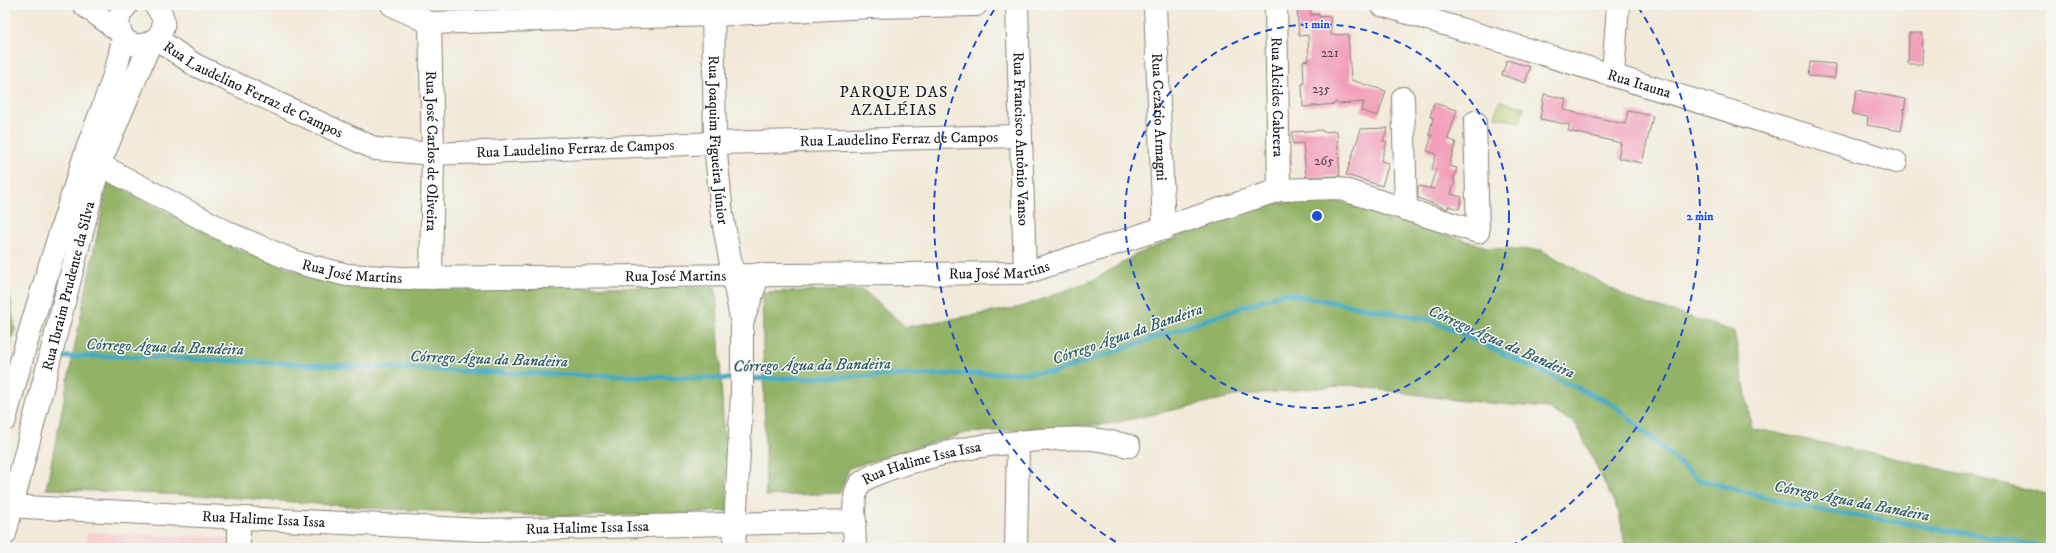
<svg xmlns="http://www.w3.org/2000/svg" width="2056" height="553" viewBox="0 0 2056 553" font-family="'IM FELL DW Pica',serif">
<rect width="100%" height="100%" fill="#f6f6f2"/>
<filter id="ink" filterUnits="userSpaceOnUse"><feTurbulence type="fractalNoise" baseFrequency=".025" numOctaves="2"/><feDisplacementMap in="SourceGraphic" scale="8" xChannelSelector="R" yChannelSelector="G"/><feConvolveMatrix kernelMatrix="1 2 1 2 8 2 1 2 1" color-interpolation-filters="sRGB"/></filter>
<filter id="wash" filterUnits="userSpaceOnUse"><feTurbulence type="fractalNoise" baseFrequency=".012" numOctaves="4" result="noise"/><feDisplacementMap in="SourceGraphic" scale="16" xChannelSelector="R" yChannelSelector="G"/><feGaussianBlur stdDeviation="0.9" result="paint"/><feColorMatrix in="noise" values="0 0 0 0 0 0 0 0 0 0 0 0 0 0 0 0 0 1.4 0 .05"/><feComposite in="paint" operator="in"/></filter>
<g filter="url(#wash)">
<rect width="100%" height="100%" fill="#f2ead9"/>
<path fill="#f7d0cf" d="M87 532 232 538V548H84Z"/>
<path fill="#b9cf73" stroke="#6a7648" d="M1499 101 1524 107 1520 122 1495 117Z"/>
<path fill="#92b265" stroke="#576740" d="M108 181 234 248 300 272 436 285 716 288 728 511 641 515 555 516 385 509 214 496 46 489Z
M1332 199 1490 248 1541 250 1631 299 1734 331 1752 428 1907 461 2051 495V548H1693L1687 545 1625 544 1619 513 1576 424 1547 408 1454 400 1349 385 1235 396 1110 424 966 433 849 468 840 493 766 496 762 292 863 290 906 327 1021 307 1096 279 1133 256 1252 205Z
M5 277 8 282 15 329 5 363Z"/>
<g fill="none" stroke-linecap="round" stroke-linejoin="round">
<path stroke="#42aac2" stroke-width="5" d="M5 346 10 344
M62 357 118 356 483 372 737 379
M747 379 1056 372 1283 293 1431 320 1614 405 1697 479 1802 507 2010 540 2046 548"/>
</g>
<g id="blocks">
<path fill="#f29fb9" d="M1311 9V15L1319 14V17L1330 16 1331 35 1348 34 1351 80 1386 91 1378 116 1361 111 1364 102 1339 104 1335 102V104L1303 107 1302 84H1304L1303 61 1309 60 1308 35 1299 36 1297 10Z
M1909 33H1923L1922 64H1908Z
M1507 60 1530 67 1525 83 1502 75Z
M1810 62 1836 64 1835 78 1808 76Z
M1857 90 1906 99 1901 131 1867 125 1868 117 1852 114Z
M1544 94 1566 99 1564 110 1625 124 1628 111 1653 116 1642 163 1618 158 1621 143 1568 131 1570 125 1540 119Z
M1434 103 1457 110 1448 139 1456 142 1449 166 1457 168 1453 179 1455 180 1451 194 1462 197 1459 209 1448 206V209L1418 198V186L1434 189 1430 188 1436 170 1432 169 1436 154 1427 151 1432 135H1429L1433 118 1430 117Z
M1388 128 1383 141 1387 142 1381 161 1389 163 1382 186 1346 175 1361 129Z
M1322 130 1323 132 1337 131 1340 176 1306 177 1303 143 1293 144 1292 132Z"/>
</g>
</g>
<g filter="url(#ink)">
<use href="#blocks" fill-opacity="0" stroke="#87837a" stroke-width="1"/>
<g fill="none" stroke-linecap="round" stroke-linejoin="round">
<g stroke="#87837a" stroke-width="24">
<g id="minor">
<path d="M84 5 119 31"/>
<path d="M127 5C121 11 117 18 119 27 125 64 185 38 155 5"/>
<path d="M392 5 430 23 714 15 870 7 976 5"/>
<path id="s1" d="M713 5 715 143 722 215 742 324V393L734 548"/>
<path id="s2" d="M1017 5 1025 273"/>
<path id="s3" d="M1155 5 1164 229"/>
<path id="s4" d="M1276 5 1279 190"/>
<path id="s5" d="M1382 5 1896 162"/>
<path id="s6" d="M430 23 433 154 431 278"/>
<path id="s7" d="M157 39 195 65 376 149 433 154 715 143 1021 136"/>
<path d="M1613 75 1618 5"/>
<path d="M1403 98 1406 209"/>
<path id="s8" d="M85 157 231 234 299 263 347 275 402 278 1025 273 1279 190 1338 188 1478 232 1475 122"/>
<path d="M742 323 759 274"/>
<path d="M5 420C28 332 56 245 84 158 97 118 117 79 123 37"/>
<path id="s9" d="M5 506 482 530 855 521"/>
<path id="s10" d="M5 534 99 165 150 44"/>
<path d="M239 548V519"/>
<path id="s11" d="M855 548C855 533 851 497 859 485 870 469 961 449 982 446 1015 442 1058 437 1091 439 1104 440 1117 443 1129 446"/>
<path d="M1016 548 1018 443"/>
</g>
</g>
<use href="#minor" stroke="#fff" stroke-width="22"/>
</g>
</g>
<g fill="none" stroke="#1d4ed8" stroke-width="2" stroke-dasharray="7 5">
<circle cx="1317" cy="216" r="192"/>
<path d="M1126 548A383 383 0 0 1 996 7M1638 7A383 383 0 0 1 1508 548"/>
</g>
<g text-anchor="middle" stroke-width="3" stroke-linejoin="round" paint-order="stroke">
<g font-size="13" fill="#523d43">
<text x="1330" y="57">221</text>
<text x="1321" y="93">235</text>
<text x="1324" y="165">265</text>
</g>
<g font-size="15" fill="#1c1c1c" stroke="#f6f6f2">
<text dy="5" stroke="none"><textPath href="#s5" startOffset="269">Rua Itauna</textPath></text>
<text dy="5" stroke="none"><textPath href="#s7" startOffset="109">Rua Laudelino Ferraz de Campos</textPath></text>
<text dy="5" stroke="none"><textPath href="#s4" startOffset="92">Rua Alcides Cabrera</textPath></text>
<text dy="5" stroke="none"><textPath href="#s3" startOffset="112">Rua Cezário Armagni</textPath></text>
<text dy="5" stroke="none"><textPath href="#s7" startOffset="769">Rua Laudelino Ferraz de Campos</textPath></text>
<text dy="5" stroke="none"><textPath href="#s2" startOffset="134">Rua Francisco Antônio Vanso</textPath></text>
<text dy="5" stroke="none"><textPath href="#s1" startOffset="135">Rua Joaquim Figueira Júnior</textPath></text>
<text dy="5" stroke="none"><textPath href="#s7" startOffset="445">Rua Laudelino Ferraz de Campos</textPath></text>
<text dy="5" stroke="none"><textPath href="#s6" startOffset="128">Rua José Carlos de Oliveira</textPath></text>
<text dy="5" stroke="none"><textPath href="#s8" startOffset="941">Rua José Martins</textPath></text>
<text dy="5" stroke="none"><textPath href="#s8" startOffset="293">Rua José Martins</textPath></text>
<text dy="5" stroke="none"><textPath href="#s8" startOffset="617">Rua José Martins</textPath></text>
<text dy="5" stroke="none"><textPath href="#s10" startOffset="256">Rua Ibraim Prudente da Silva</textPath></text>
<text dy="5" stroke="none"><textPath href="#s11" startOffset="131">Rua Halime Issa Issa</textPath></text>
<text dy="5" stroke="none"><textPath href="#s9" startOffset="259">Rua Halime Issa Issa</textPath></text>
<text dy="5" stroke="none"><textPath href="#s9" startOffset="583">Rua Halime Issa Issa</textPath></text>
</g>
<g font-size="16" letter-spacing="1" fill="#1c1c1c" stroke="#f6f6f2">
<text x="894" y="97">PARQUE DAS<tspan x="894" dy="18">AZALÉIAS</tspan></text>
</g>
<g font-size="16" font-style="italic" fill="#2d5c67" stroke="#f6f6f2">
<text transform="translate(1127 333) rotate(-19)" y="6">Córrego Água da Bandeira</text>
<text transform="translate(1502 341) rotate(24)" y="6">Córrego Água da Bandeira</text>
<text transform="translate(165 346) rotate(2)" y="6">Córrego Água da Bandeira</text>
<text transform="translate(489 358) rotate(2)" y="6">Córrego Água da Bandeira</text>
<text transform="translate(812 364) rotate(-1)" y="6">Córrego Água da Bandeira</text>
<text transform="translate(1852 500) rotate(11)" y="6">Córrego Água da Bandeira</text>
</g>
</g>
<circle cx="1317" cy="216" r="6" fill="#1d4ed8" stroke="#f6f6f2" stroke-width="2"/>
<g font-size="12" text-anchor="middle" font-weight="bold" fill="#1d4ed8" stroke="#f6f6f2" stroke-width="3" stroke-linejoin="round" paint-order="stroke">
<text x="1317" y="28">1 min</text>
<text x="1700" y="220">2 min</text>
</g>
<rect width="2056" height="553" fill="none" stroke="#f6f6f2" stroke-width="20"/>
</svg>
